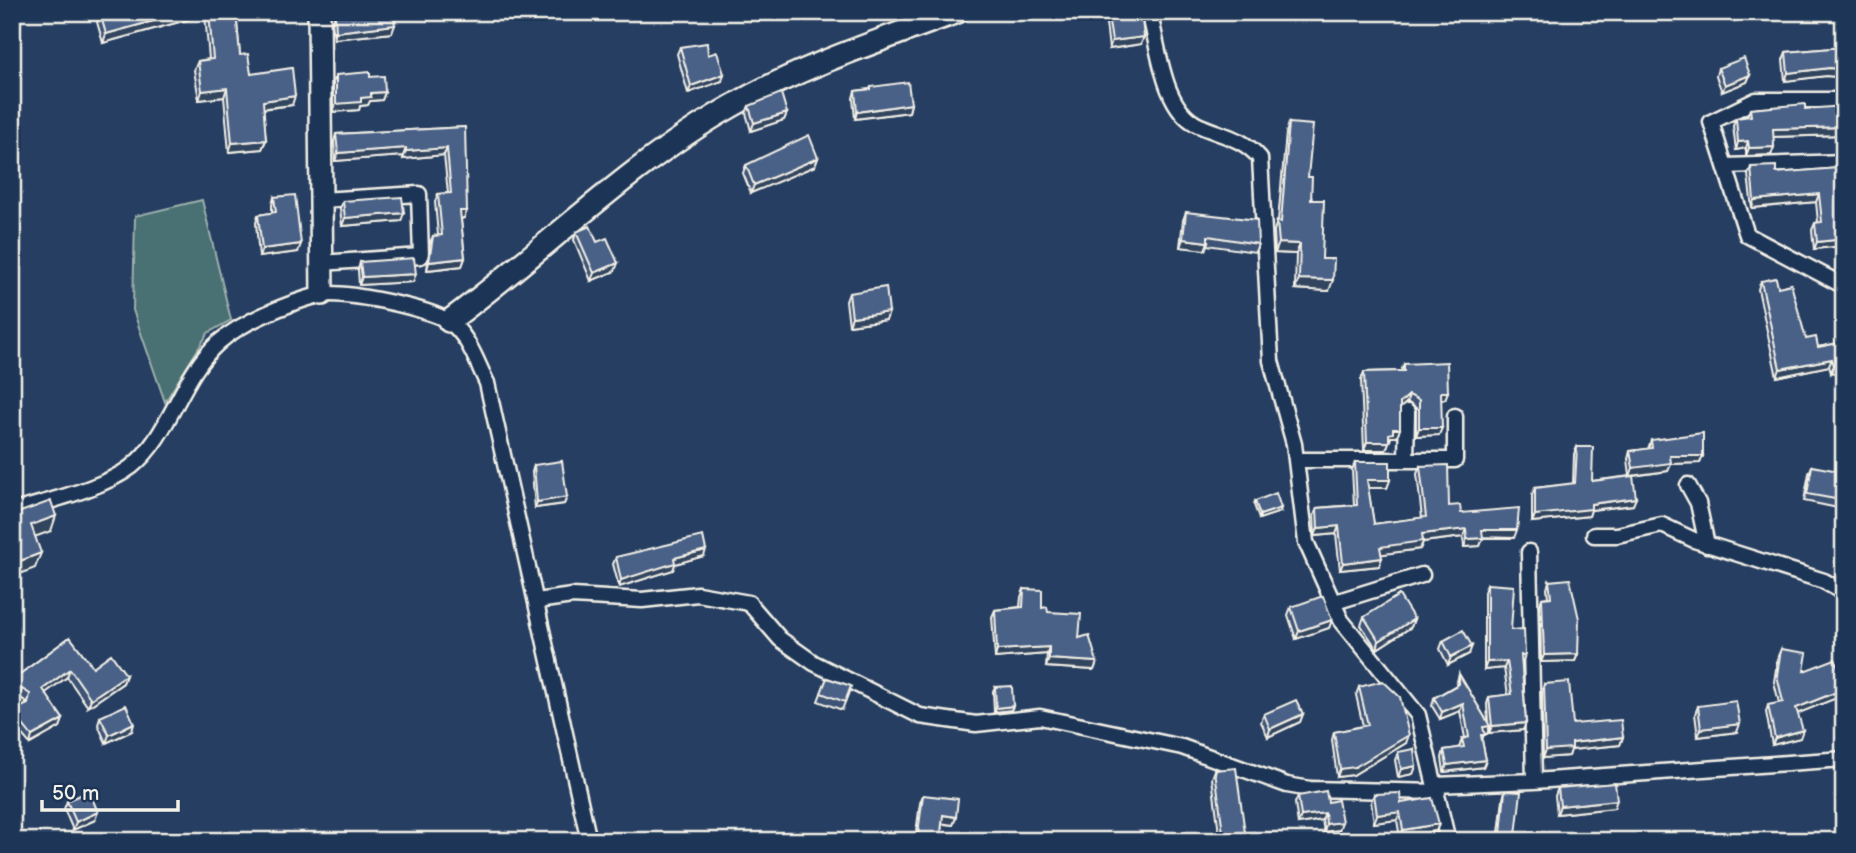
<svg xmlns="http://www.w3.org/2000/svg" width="1856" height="853" viewBox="0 0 1856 853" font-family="'Balsamiq Sans',sans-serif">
<rect width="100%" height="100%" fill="#263e61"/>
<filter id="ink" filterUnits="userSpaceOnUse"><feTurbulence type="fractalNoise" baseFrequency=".0143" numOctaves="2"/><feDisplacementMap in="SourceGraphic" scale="14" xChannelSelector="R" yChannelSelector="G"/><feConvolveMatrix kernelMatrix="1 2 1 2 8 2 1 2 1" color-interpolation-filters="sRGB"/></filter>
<g filter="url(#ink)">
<path fill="#496f72" stroke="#9eb0ad" stroke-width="2" d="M202 200 231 320 208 333 165 402 133 310 135 216Z"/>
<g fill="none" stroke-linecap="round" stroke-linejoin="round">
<g stroke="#f4f1e8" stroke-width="19">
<path id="street" d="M1149 12C1159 46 1162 108 1198 125 1222 136 1242 137 1260 158L1271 361 1294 444 1306 542 1341 620 1418 715 1448 841
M1844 100H1756L1711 122 1747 235 1844 286
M1725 166 1844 162
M321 200 419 194 421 256 321 263
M1296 460H1455V416
M1406 460 1407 412
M1688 485 1698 503 1707 545
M12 512C47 501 102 489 131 467 171 435 180 376 219 342 243 321 289 303 319 295 341 290 429 308 448 321 468 334 477 363 487 383L589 841
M1594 535H1617L1662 525 1694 540 1824 581 1844 593
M1529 552 1534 781
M537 601 572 596 642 600 698 594 749 603 780 639 814 663 920 716 976 724 1040 717 1182 747 1287 785 1310 789 1438 792
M1332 603 1422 575
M12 709 18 706
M1435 785 1534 781 1844 759"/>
</g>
<g stroke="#f4f1e8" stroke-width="26">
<path id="secondary" d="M319 12 322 294
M449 321C544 251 628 165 732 106 801 66 882 40 957 12"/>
</g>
<use href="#street" stroke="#1d3557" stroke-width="14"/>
<use href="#secondary" stroke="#1d3557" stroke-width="21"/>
</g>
<path fill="#3e5374" stroke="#f4f1e8" stroke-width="2" d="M103 12H236L240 55 251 74 292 105 263 109 266 140 262 149 229 152 224 97 199 100 194 70 198 61 209 59 205 15 103 43 97 22 100 13Z
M354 12H393L392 33 334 39 332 22 335 15 354 13Z
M1109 12H1128L1141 44 1109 49 1106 23 1108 16H1110Z
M680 47 708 55 722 81 688 93 677 54Z
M1844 47V80H1838L1837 77 1826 76 1785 81 1783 60 1786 52Z
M1718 68 1750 75 1747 82 1722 92 1716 76Z
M336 75 370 77 385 92 382 100 370 101 368 105 360 106 359 110 333 112V83Z
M871 87 911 104 909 112 855 119 853 98 855 91 870 89Z
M749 106 787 113 784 120 751 131 746 113Z
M1750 109H1805L1843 135 1773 137 1774 147 1771 155 1746 156V148L1736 150 1733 126 1736 118 1747 116Z
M1289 123 1308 177 1322 259 1329 291 1295 289 1296 254 1275 253 1274 231 1277 221H1278L1286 133Z
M465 127 464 218 461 219 465 258 462 266 427 270 430 243 433 236 438 235 435 202 438 194 448 193 444 155 403 159V156L335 161 334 142 336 134Z
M818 158 815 166 751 193 743 173 746 165Z
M1751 167 1776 173 1838 168 1843 246 1814 249 1812 230 1815 223 1818 222 1816 202 1752 208 1748 175Z
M274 197 298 252 259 257 256 223 258 215 272 213V205Z
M343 201 401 221 342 226 340 208Z
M1186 212 1258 244 1255 252 1207 245 1205 250 1180 247 1183 220Z
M576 232 597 242 615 271 591 281 574 240Z
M360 262 413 282 359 285 358 270Z
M1761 281 1778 287 1806 339 1818 347 1844 342 1831 373 1829 366 1777 377 1758 289Z
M849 293 889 312 886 320 849 325 846 301Z
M1404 364 1445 399 1441 400 1439 435 1416 436V408L1407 402 1400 408 1397 437H1391L1386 450H1364L1361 380 1364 372 1401 371Z
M1651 440 1703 456 1700 463 1671 464 1668 471 1633 476V505L1591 510 1589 516 1532 522V495L1535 488 1573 484 1574 454 1577 447 1592 481 1630 476 1628 459 1630 451 1648 449Z
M1355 462 1390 480 1387 488H1368L1374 524 1422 518 1417 474 1420 466 1449 506 1461 513 1514 538H1483L1480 546 1464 547 1463 537 1423 542 1420 549 1381 554 1379 566 1340 570 1336 534 1315 536 1314 516 1317 508 1354 505 1352 470Z
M534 465 567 497 564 504 535 508 532 472Z
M1812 466 1841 500 1838 508 1804 501 1809 473Z
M1255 501 1280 512 1259 519 1254 505Z
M704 556 675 564 673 570 619 587 613 564 616 557Z
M1549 581 1578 654 1575 661 1541 662 1540 605 1542 598 1548 597 1547 589Z
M1487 584 1525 655 1522 663 1526 723 1523 730 1489 733V730L1487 734H1484L1482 741 1486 760 1483 767 1444 772 1442 758 1444 750 1459 748 1462 739 1465 738 1460 711 1440 719 1432 706 1434 698 1456 685 1459 674 1488 723 1487 704 1489 697 1508 695 1504 668 1484 670V592Z
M1024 589 1042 608 1079 638 1097 662 1094 670 1046 667 1047 654 995 658 992 617 995 610 1020 607 1021 597Z
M1291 607 1332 620 1329 628 1296 639 1288 615Z
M1364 617 1414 619 1411 627 1377 649 1361 625Z
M70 637 93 667 126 675 123 683 88 707 67 677 45 693 63 719 60 727 30 744 12 723V711L27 705V702L19 697 12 698V680Z
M1443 641 1469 654 1448 665 1440 649Z
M1781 649 1798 713 1800 738 1772 745 1766 712 1768 705 1779 703 1774 682 1778 656Z
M827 678 851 686 842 710 818 701Z
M1544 684 1573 724 1623 737 1620 745 1571 750 1569 756 1543 758 1542 692Z
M995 687 1013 706 1011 710 994 712 993 691Z
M1359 687 1406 743 1353 775 1337 777 1332 740 1334 732 1363 726 1356 695Z
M1698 706 1737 732 1698 737 1695 714Z
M1264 714H1303L1300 722 1268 737 1261 722Z
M100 717 134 723 132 731 106 743 98 725Z
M1398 752 1416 766 1413 774 1398 777 1395 760Z
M1215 770 1245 833 1255 841H1220L1212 778Z
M1558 788 1614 808 1557 814 1555 796Z
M1505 791 1514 841H1498L1503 799Z
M1374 794 1401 803 1439 824 1436 831 1400 838 1397 820 1374 823 1371 802Z
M923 795 956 817 953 825 942 824 940 841H915L920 803Z
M1298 796 1328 802 1339 830 1324 832 1322 820 1298 824 1295 803Z
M67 801 95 820 73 830 64 809Z"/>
<path fill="#32445e" stroke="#f4f1e8" stroke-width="2" d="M186 12H206L205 15 103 43 106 34Z
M395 25 392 33 334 39 336 32Z
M1144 37 1141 44 1109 49 1112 41Z
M1829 68 1840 69 1837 77 1826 76 1785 81 1788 73Z
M1844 72V80H1838L1841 73Z
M724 74 722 81 688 93 691 86Z
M1750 75 1747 82 1722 92 1725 85Z
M227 88 224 97 199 100 202 91Z
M385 92 382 100 370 101 368 105 360 106 359 110 333 112 336 104 361 98 371 93Z
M295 96 292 105 259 109 263 101Z
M911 104 909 112 855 119 857 112Z
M787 113 784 120 751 131 754 123Z
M1844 127 1843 135 1770 137 1773 129Z
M266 140 262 149 229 152 232 143Z
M1748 141 1746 148 1736 150 1738 142Z
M1774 147 1771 155 1746 156 1749 148Z
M406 148 403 156 335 161 338 153Z
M447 148 444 155 403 159 406 151Z
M818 158 815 166 751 193 754 185Z
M1819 194 1816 202 1752 208 1754 200Z
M460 211H467L464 218 457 219Z
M404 213 401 221 342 226 345 218Z
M1183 239 1208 242 1205 250 1180 247Z
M1844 239 1843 246 1814 249 1817 242Z
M1279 243 1300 244 1296 254 1275 253Z
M301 244 298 252 259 257 262 249Z
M465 258 462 266 427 270 429 262Z
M618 263 615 271 591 281 594 273Z
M416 274 413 282 359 285 362 277Z
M1299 279 1333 280 1329 291 1295 289Z
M889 312 886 320 849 325 852 317Z
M1832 359 1829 366 1777 377 1780 369Z
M1844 363V371L1831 373 1834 365Z
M1441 392H1448L1445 399 1438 400Z
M1409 395 1407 402 1397 411 1400 403Z
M1419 428H1442L1439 435 1416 436Z
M1393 429H1400L1397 437H1391L1390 441 1386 442 1389 434Z
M1367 442H1389L1386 450H1364Z
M1670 456H1703L1700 463 1671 464 1668 471 1630 476 1633 468Z
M1367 480H1390L1387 488H1364Z
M567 497 564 504 535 508 537 502Z
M1636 498 1633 505 1591 510 1589 516 1532 522 1535 515 1591 504Z
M1281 508 1280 512 1259 519 1260 515Z
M56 516 51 531 26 540 31 525Z
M1339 526 1336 534 1315 536 1318 528Z
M1466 529 1463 537 1423 542 1420 549 1377 555 1380 547 1422 534Z
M1482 530H1517L1514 538 1480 537Z
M1483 538 1480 546 1464 547 1467 539Z
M706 550 704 556 675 564 673 570 619 587 621 580 674 558Z
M41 553 35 568 12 577V564Z
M1382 558 1379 566 1340 570 1343 563Z
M1414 619 1411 627 1377 649 1379 641Z
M1332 620 1329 628 1296 639 1299 631Z
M1472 646 1469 654 1448 665 1451 657Z
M1049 647 1047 654 995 658 997 650Z
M1578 654 1575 661 1541 662 1544 655Z
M1049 659 1097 662 1094 670 1046 667Z
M1507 661 1504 668 1484 670 1487 662Z
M70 669 67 677 40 697 43 689Z
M126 675 123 683 88 707 91 699Z
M22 689 19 697 12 698 14 691Z
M1844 689V695L1794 715 1796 708Z
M1463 703 1460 711 1440 719 1442 712Z
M1013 706 1011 710 994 712 996 708Z
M1303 714 1300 722 1268 737 1270 729Z
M63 719 60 727 30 744 32 736Z
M134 723 132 731 106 743 109 735Z
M1526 723 1523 730 1489 733 1492 726Z
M1740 724 1737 732 1698 737 1701 729Z
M1490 726 1487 734H1480L1483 727Z
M1803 730 1800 738 1772 745 1775 738Z
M1409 735 1406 743 1353 775 1337 777 1340 769Z
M1623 737 1620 745 1571 750 1569 756 1543 758 1546 750 1572 743Z
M1486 760 1483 767 1444 772 1447 765Z
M1416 766 1413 774 1398 777 1401 769Z
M1617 800 1614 808 1557 814 1560 806Z
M98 812 95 820 73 830 76 822Z
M1400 812 1397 820 1374 823 1377 815Z
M1325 813 1322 820 1298 824 1301 816Z
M943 815 956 817 953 825 940 823Z
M1342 822 1339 830 1324 832 1326 824Z
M1439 824 1436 831 1400 838 1403 830Z
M1501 834 1516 835 1514 841H1498Z"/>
<path fill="#486187" stroke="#f4f1e8" stroke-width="2" d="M103 12H186L106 34 100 13Z
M209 12H236L240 55 248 54 251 74 292 68 295 96 263 101 266 140 232 143 227 88 202 91 198 61 213 59Z
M357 12H393L395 25 336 32 335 15Z
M1113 12H1141L1144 37 1112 41 1108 16 1113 15Z
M707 43 708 55 717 52 724 74 691 86 680 47Z
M1844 47V72L1841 73 1840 69 1829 68 1788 73 1786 52Z
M1744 58 1750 75 1725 85 1718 68Z
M370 72V77L384 76 385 92 371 93V97L361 98V102L336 104V75Z
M908 82 911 104 857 112 855 91 871 89V87Z
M781 93 787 113 754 123 749 106Z
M1805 104V109L1844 106V127L1773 129 1774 147 1749 148 1748 141 1738 142 1736 118 1751 116 1750 109Z
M1289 123 1313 125 1308 177H1312L1311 200H1324L1322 259H1334L1333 280 1299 279 1300 244 1279 243 1277 221 1281 222Z
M465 127 467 211H460L465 258 429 262 433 236 442 235 438 194 451 193 447 148 406 151V148L338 153 336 134Z
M809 135 818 158 754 185 746 165Z
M1776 166V173L1838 168 1844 220V239L1817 242 1815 223 1822 222 1819 194 1754 200 1751 167Z
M295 195 301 244 262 249 258 215 276 212 274 197Z
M402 197 404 213 345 218 343 201Z
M1186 212 1257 220 1258 244 1208 236V242L1183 239Z
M590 226 597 242 607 238 618 263 594 273 576 232Z
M414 258 416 274 362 277 360 262Z
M1776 278 1778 287 1791 284 1806 339 1816 337 1818 347 1844 342V363L1834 365 1832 359 1780 369 1761 281Z
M886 287 889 312 852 317 849 293Z
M1447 362 1448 392H1441L1442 428H1419V400L1409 395 1400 403V429H1393V433L1389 434V442H1367L1364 372 1404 371V364Z
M1703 433V456H1670L1671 463 1633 468 1630 451 1652 448 1651 440Z
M1577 447H1593L1592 481 1633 476 1636 498 1591 504V509L1535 515V488L1575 483Z
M562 461 567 497 537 502 534 465Z
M1355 462H1390V480H1367L1374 524 1426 517 1420 466 1448 465 1449 506 1460 505 1461 513 1519 508 1517 530H1482L1483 538 1467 539 1466 529 1422 534 1423 541 1380 547 1382 558 1343 563 1339 526 1318 528 1317 508 1357 505Z
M1812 466 1844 472V485L1841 500 1807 494Z
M1276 493 1281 508 1260 515 1255 501Z
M51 501 56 516 31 525 41 553 12 564V515Z
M703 536 706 550 674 558 675 563 621 580 616 557Z
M1570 579 1579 619 1578 654 1544 655 1542 598 1551 597 1549 581Z
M1487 584 1514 586 1511 630 1524 629 1525 655H1521L1526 723 1492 726 1489 697 1512 694 1507 661 1487 662Z
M1024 589 1042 590V608L1047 607 1048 612 1081 614 1079 638 1089 635 1097 662 1049 659V647L997 650 995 610 1023 607Z
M1399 595 1414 619 1379 641 1364 617Z
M1323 596 1332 620 1299 631 1291 607Z
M1463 630 1472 646 1451 657 1443 641Z
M70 637 93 667 111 654 126 675 91 699 70 669 43 689 63 719 32 736 12 711 28 704 30 694 22 689 14 691 12 689V680Z
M1781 649 1807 653 1804 671 1835 659 1844 681V689L1796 708 1803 730 1775 738 1768 705 1783 702 1777 675Z
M1459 674 1490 726 1483 727 1485 735H1481L1486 760 1447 765 1444 750 1464 747 1462 739 1469 737 1463 703 1442 712 1434 698 1459 684Z
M827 678 851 686 845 702 821 693Z
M1383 681 1400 697 1409 735 1355 767 1340 769 1334 732 1368 725 1359 687Z
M1569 682 1573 724 1621 720 1623 737 1572 743V748L1546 750 1544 684Z
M1012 686 1013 706 996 708 995 687Z
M1296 700 1303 714 1270 729 1264 714Z
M1736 701 1740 724 1701 729 1698 706Z
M126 705 134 723 109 735 100 717Z
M1414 749 1416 766 1401 769 1398 752Z
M1236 768 1245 833 1254 832 1255 841H1224L1215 770Z
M1615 783 1617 800 1560 806 1558 788Z
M89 791 98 812 76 822 67 801Z
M1326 791 1328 802 1338 800 1342 822 1326 824 1325 813 1301 816 1298 796Z
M1505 791 1521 792 1516 835 1501 834Z
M1400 793 1401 803 1432 798 1439 824 1403 830 1400 812 1377 815 1374 794Z
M923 795 958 799 956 817 943 815 940 841H917Z"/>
</g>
<rect width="1856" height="853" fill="none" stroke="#1d3557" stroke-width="42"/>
<rect x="21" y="21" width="1814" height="811" fill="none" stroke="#f4f1e8" stroke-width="2.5" filter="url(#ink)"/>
<path d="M42 800v10h136v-10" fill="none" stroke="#f4f1e8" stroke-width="3.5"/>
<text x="52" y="800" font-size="21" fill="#f4f1e8" stroke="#1d3557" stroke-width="5" paint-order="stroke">50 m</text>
</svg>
